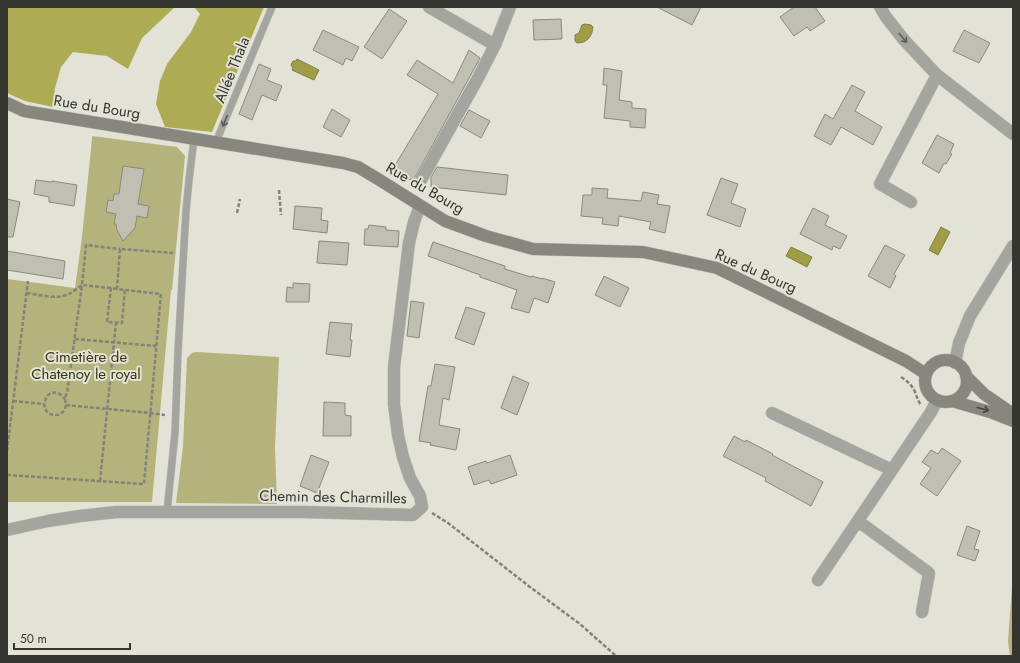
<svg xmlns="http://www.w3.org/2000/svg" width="1020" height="663" viewBox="0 0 1020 663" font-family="Jost,sans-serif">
<rect width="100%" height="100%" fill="#e2e2d6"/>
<path fill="#b4b37b" d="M92 136 177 147 185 156 172 290H171L152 502H7V279L75 288 82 237 92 139Z
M196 352 279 357 275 447 277 504 176 503 183 447 187 358 192 353Z
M1013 573V656H1010L1008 642Z"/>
<path fill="#adab54" d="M7 7H175L142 38 128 69 107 56 73 52 61 67 55 88 53 107 25 101 7 93Z
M194 7H264L212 132 165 127 156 104 160 81 167 64 191 32 200 14Z"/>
<path fill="#a09d46" stroke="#807e40" d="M585 24 591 25 593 27C592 37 587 43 577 43L575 41V35L579 33 582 25Z
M297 59 319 70 314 80 292 70 293 68 291 65 293 61H296Z
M941 227 950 232 938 255 929 250Z
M791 247 812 257 807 267 786 256Z"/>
<path fill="#bfbfb4" stroke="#898a7f" d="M657 7H701L692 25Z
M794 7H815L825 21 810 31 807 27 794 36 780 17Z
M389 9 407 21 382 59 364 47Z
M561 19 562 39 534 40 533 20Z
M323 30 359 47 352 61 346 58 343 65 313 50Z
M964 30 990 43 979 63 953 51Z
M469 50 480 58 414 179 405 180 391 172 438 94 407 75 417 60 453 83Z
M259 64 271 69 267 80 282 86 276 101 262 95 252 120 239 114Z
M604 68 622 71 619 100 632 102V108L646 109 645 128 630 127V121L604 118 607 85H603Z
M852 85 865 92 855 111 882 127 873 145 841 127 831 145 814 136 825 114 833 119Z
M332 109 350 120 341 137 323 127Z
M469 110 490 121 481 138 460 126Z
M937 135 954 144 950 153 952 154 946 164 944 163 939 173 922 163Z
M123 166 144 169 138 204 149 206 147 218 137 216 135 228 123 241 117 230 116 224H114L116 214 106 212 108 200 113 201 114 194H119Z
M437 167 508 175 506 195 431 187V177Z
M721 178 738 184 731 203 746 209 740 227 707 215Z
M36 180 52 182V181L77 185 74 206 49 202V197L34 194Z
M592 188 608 189 607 198 641 201 643 192 659 195 657 204 670 206 665 233 649 229 651 222 619 216 618 226 602 224 603 218 581 216 583 195H592Z
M7 199 20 202 13 237H7Z
M295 206 322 208 321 220 328 221 327 233 293 229Z
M813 208 829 216 825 225 847 236 840 249 833 246 832 250 800 234Z
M369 225 386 227V230L399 231 398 247 364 245 365 229H368Z
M319 241 349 243 347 265 317 263Z
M433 242 505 266V269L531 277 532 276 542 279V278L555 282 548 303 534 298 529 313 511 308 517 290 480 277V275L428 256Z
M885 245 905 255 894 274 896 276 890 288 868 276Z
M7 251 65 261 63 279 7 270Z
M604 276 629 288 620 307 595 295Z
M293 283 310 284 309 302H286L287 287 293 288Z
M411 301 424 303 419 338 407 336Z
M466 307 485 313 474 345 455 338Z
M330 322 352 324 350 340H352L350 357 326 354Z
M435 364 455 367 449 400 443 398 439 425 460 429 456 450 430 445 431 443 419 441 428 386H431Z
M513 376 529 383 517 415 501 408Z
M324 402 345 403V415L351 416V436H323Z
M734 436 745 442 746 440 773 454 772 455 823 482 811 506 765 481 766 478 723 456Z
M942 448 961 461 937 496 920 484 931 468 922 462 931 450 938 454Z
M311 455 329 462 317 493 300 486Z
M510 455 517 475 491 484 489 480 474 485 468 467 486 461 487 463Z
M967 526 980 531 974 549 979 550 975 561 957 555Z"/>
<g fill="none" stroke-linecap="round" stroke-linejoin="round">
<g stroke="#c0c0b5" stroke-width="8">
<path id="lane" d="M216 142 272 7
M167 512 175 433 178 351 186 211 189 180 194 139"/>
</g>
<g stroke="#c0c0b5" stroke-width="13">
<path id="street" d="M429 7 495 45
M880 7 886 17 904 40 937 75 1013 134
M421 180 478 78 495 45 510 7
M911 202 880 184 937 75
M955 363 959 343 970 316 1013 246
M772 413 892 470
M858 521 929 573 922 612
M7 530 48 521 80 516 116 512H304L413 515 422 507 420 496 410 478 403 457 398 435 394 404V367L409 243 414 222 420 206
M818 580 931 412 937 400"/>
</g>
<g stroke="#c0c0b5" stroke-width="13">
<path id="secondary" d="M7 103 24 111 343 163 358 167 378 179 445 221 486 236 533 249 643 252 717 268 906 361 926 374
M925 381a21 21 0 1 1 42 0a21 21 0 1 1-42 0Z
M966 376 984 394 1013 414
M952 401 990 412 1013 421"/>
</g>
<path stroke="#83837b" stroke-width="2.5" stroke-dasharray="4 2" stroke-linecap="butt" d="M279 190 281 215
M237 213 240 199
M111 288 82 285 86 245 120 249
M117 289 111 288 107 322 122 323 125 289
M27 293C40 295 56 300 69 294 73 292 78 288 82 285L67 393C66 395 65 397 65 399 65 402 67 405 65 408 64 412 60 415 56 415 38 416 43 388 58 393 60 394 63 397 65 399
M75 339 156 346
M901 377C907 381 912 385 915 392 917 397 918 401 921 405
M13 401 44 404
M66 405 150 413 165 415
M7 451 28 281
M7 475 144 484 161 294 117 289 120 249 173 253
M100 481 116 322
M432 513 448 523 530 587 580 624 615 655"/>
<use href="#lane" stroke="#a5a5a0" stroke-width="7"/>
<use href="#street" stroke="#a5a5a0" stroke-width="12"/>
<use href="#secondary" stroke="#878780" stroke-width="12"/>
</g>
<defs><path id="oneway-shaft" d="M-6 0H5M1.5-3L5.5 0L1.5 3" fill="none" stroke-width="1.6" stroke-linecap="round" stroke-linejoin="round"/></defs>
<g stroke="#5d5d58">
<use href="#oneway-shaft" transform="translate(903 38) rotate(50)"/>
<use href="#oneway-shaft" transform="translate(225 121) rotate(112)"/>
</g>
<use stroke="#464641" href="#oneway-shaft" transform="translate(983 409) rotate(15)"/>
<g text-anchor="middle" stroke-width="4" stroke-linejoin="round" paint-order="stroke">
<g font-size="15" fill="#363631" stroke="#e2e2d6">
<text transform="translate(232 70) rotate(-68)" y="5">Allée Thala</text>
<text transform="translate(97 107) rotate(9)" y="5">Rue du Bourg</text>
<text transform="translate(425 188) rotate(30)" y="5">Rue du Bourg</text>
<text transform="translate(756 271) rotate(24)" y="5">Rue du Bourg</text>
<text transform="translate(333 497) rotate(1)" y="5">Chemin des Charmilles</text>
</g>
<g font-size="15" fill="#373610" stroke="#e2e2d6">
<text x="86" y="362">Cimetière de<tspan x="86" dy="17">Chatenoy le royal</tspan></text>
</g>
</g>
<rect width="1020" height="663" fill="none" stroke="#363631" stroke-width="16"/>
<path d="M14 643v6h116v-6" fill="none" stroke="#363631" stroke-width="2"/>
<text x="20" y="643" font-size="12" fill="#363631" stroke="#e2e2d6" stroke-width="3" paint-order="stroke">50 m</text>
</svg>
